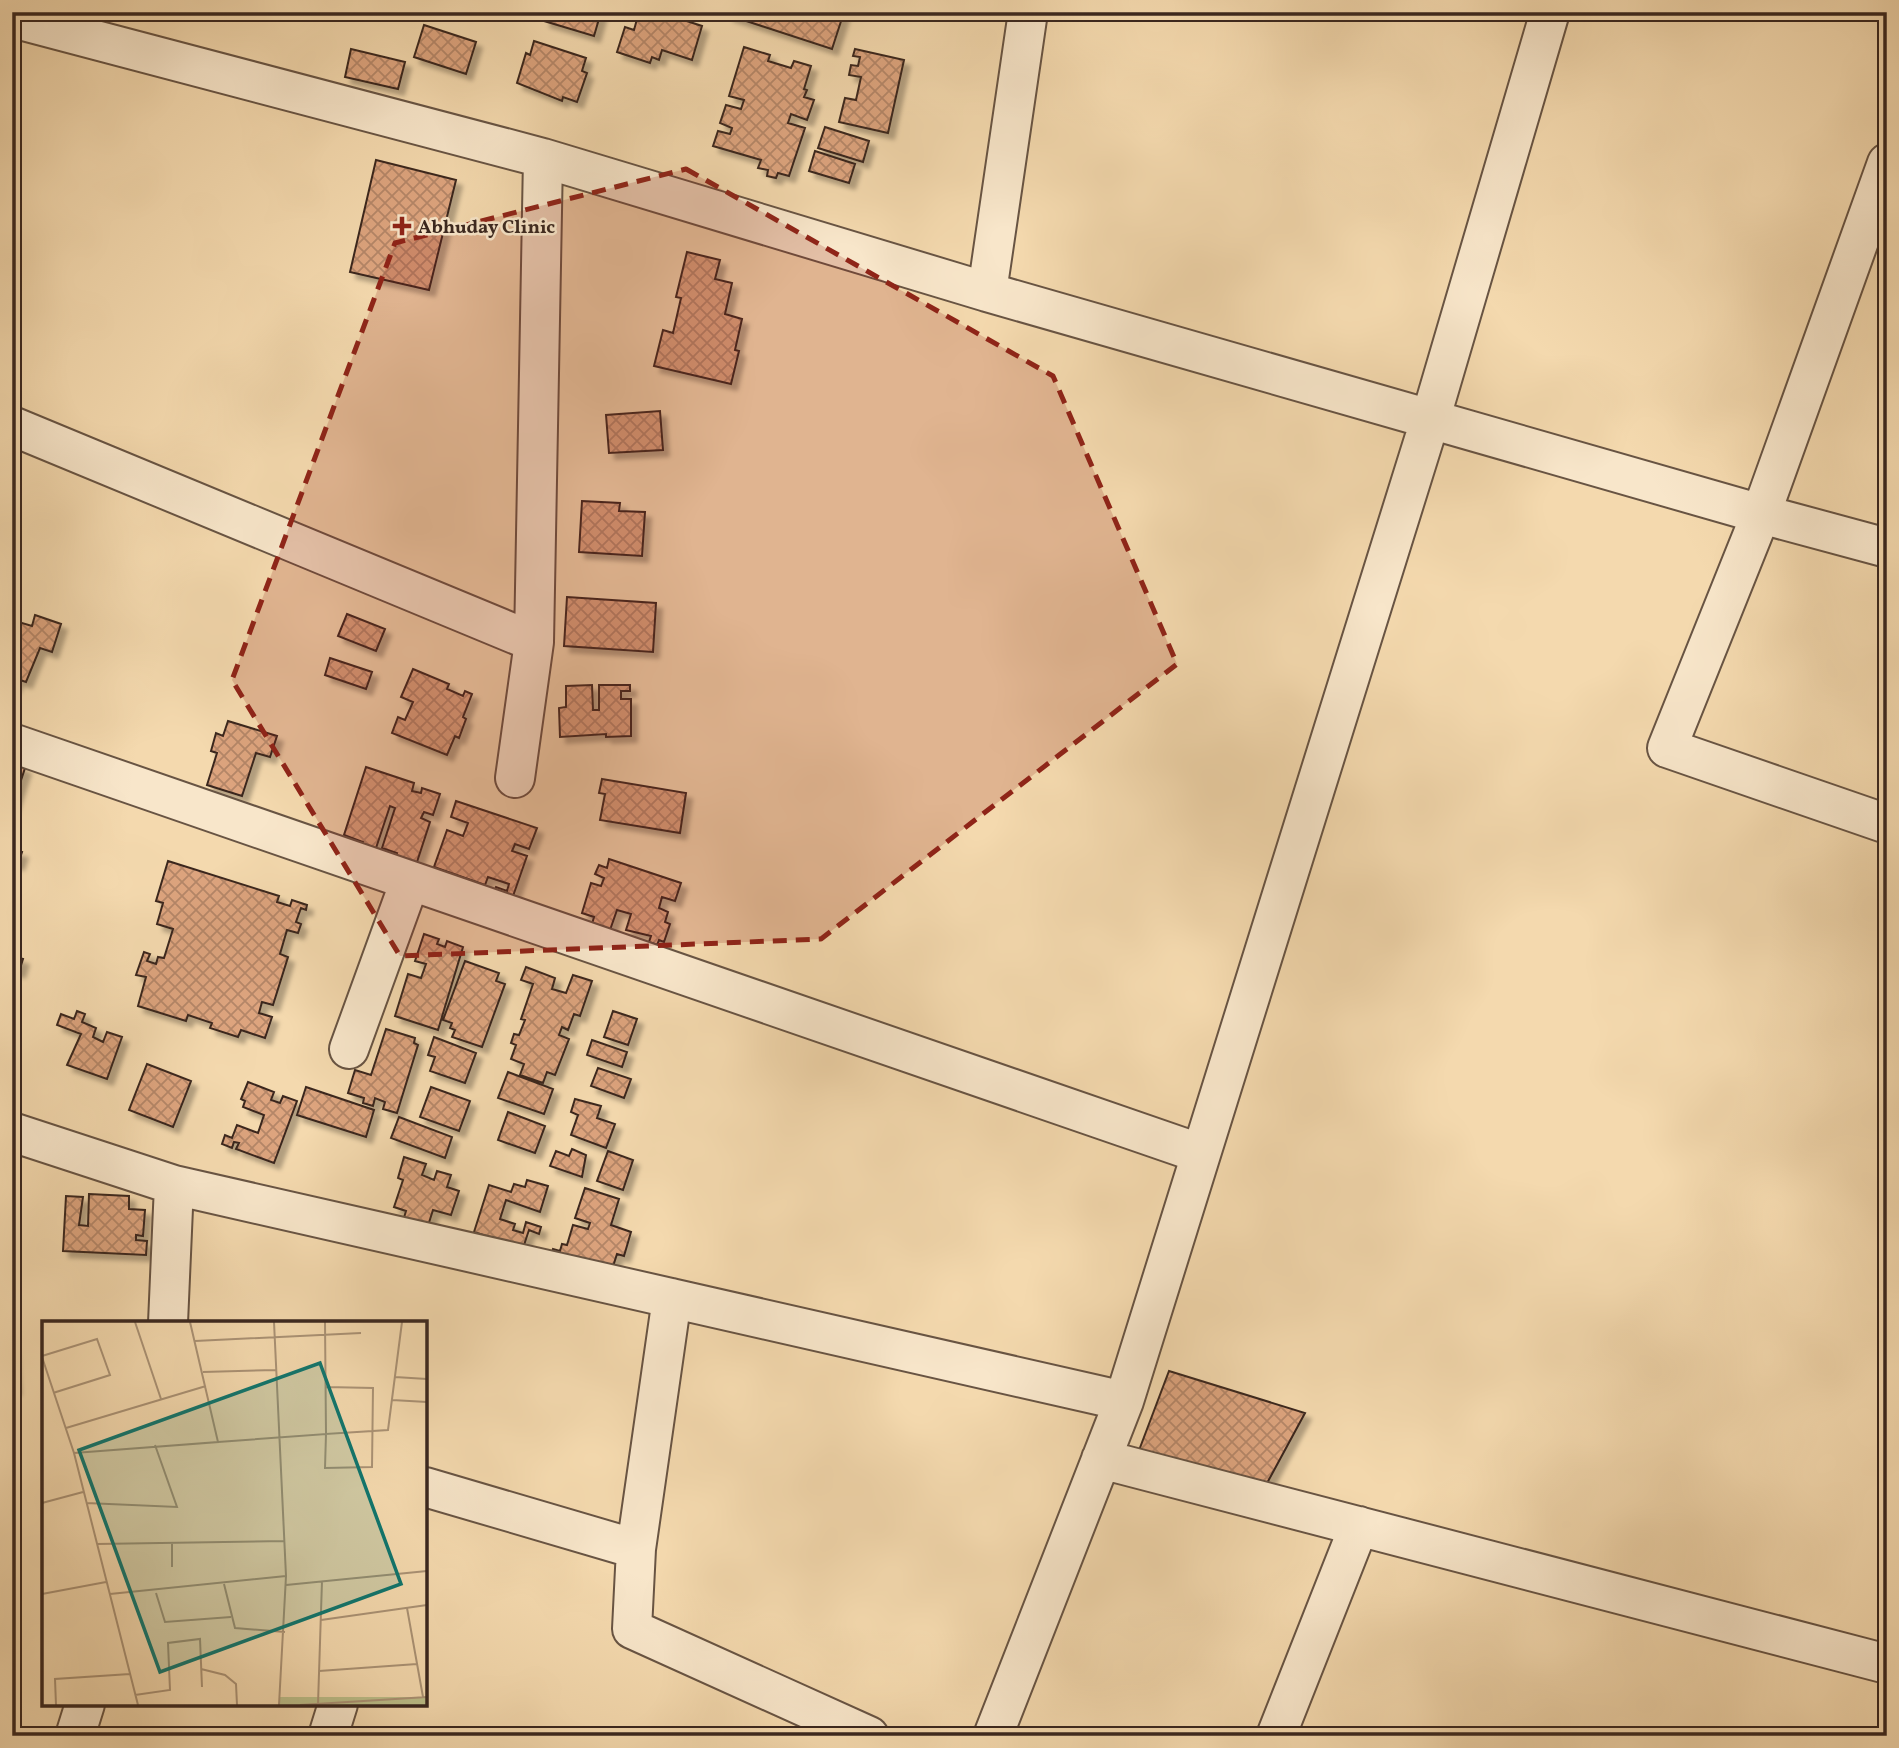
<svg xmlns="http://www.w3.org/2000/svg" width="1899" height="1748" viewBox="0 0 1899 1748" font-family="Vollkorn,serif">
<defs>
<pattern id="building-cross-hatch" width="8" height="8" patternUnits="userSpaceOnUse" patternTransform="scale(1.75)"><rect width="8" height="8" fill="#dda47e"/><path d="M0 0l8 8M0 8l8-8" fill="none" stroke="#b48667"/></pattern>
<filter id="shadow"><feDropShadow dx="6" dy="6" stdDeviation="2" flood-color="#0004"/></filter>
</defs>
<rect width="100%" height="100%" fill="#f4d9ae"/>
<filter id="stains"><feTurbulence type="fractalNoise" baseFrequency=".00286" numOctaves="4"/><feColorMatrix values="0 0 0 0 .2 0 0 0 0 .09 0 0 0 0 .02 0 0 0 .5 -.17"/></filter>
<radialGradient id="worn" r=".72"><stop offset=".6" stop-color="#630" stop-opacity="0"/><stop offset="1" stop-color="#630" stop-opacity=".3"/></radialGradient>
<path fill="url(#building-cross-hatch)" stroke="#3a271f" stroke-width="2" filter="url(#shadow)" d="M546 12H601L594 36 544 21Z
M639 12H659L702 26 692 60 662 50 659 60 652 57 650 63 617 52 625 27 634 30Z
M729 12H844L832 49 728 15Z
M424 25 476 42 466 74 414 57Z
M534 41 586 58 582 71 587 73 577 102 563 97 562 101 517 83 526 53 530 55Z
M744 47 770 55 768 61 791 68 794 61 811 66 804 89 807 90 804 97 814 100 807 120 791 114 788 123 805 128 789 176 778 173 776 178 767 176 768 170 758 168 761 160 713 146 718 131 730 134 732 128 720 123 726 105 741 109 744 100 729 96Z
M351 49 405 62 398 89 345 77Z
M855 49 904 60 888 133 839 122 845 98 856 100 861 77 849 75 851 65 858 66 860 57 853 56Z
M825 127 869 141 863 162 818 148Z
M815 151 855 164 849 183 809 171Z
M376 160 456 180 429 290 350 272Z
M687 252 720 260 715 279 732 283 725 314 742 319 735 350 739 351 731 384 654 366 663 330 673 333 681 298 676 297Z
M660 411 663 450 609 453 606 415Z
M582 501 620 503 619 511 645 512 642 556 579 552Z
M567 597 656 603 653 652 564 646Z
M347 614 385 629 376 651 338 636Z
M35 615 61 624 52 652 40 648 26 682 17 679 15 687 12 620 32 626Z
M330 658 372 672 366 689 325 675Z
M413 669 449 684 447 689 463 696 465 691 472 694 463 717 466 719 459 738 455 736 447 755 392 733 398 717 405 720 413 702 401 697Z
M592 685 593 710H599V685H630V691H621V699H631V736L606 737V734L560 737 559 708 566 707V686Z
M228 721 277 736 270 757 256 753 242 796 207 785 217 753 211 751 216 733 223 736Z
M12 763 25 768 12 808Z
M366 767 414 783 412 791 421 793 422 788 440 794 433 815 424 812 421 818 430 822 416 865 395 858 397 853 382 848 395 808 390 806 375 851 361 847 363 842 344 835Z
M602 779 686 793 680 833 600 820 605 794 599 793Z
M456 801 537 828 529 849 515 844 512 851 527 856 512 899 494 893 496 887 507 891 509 884 488 877 485 885 434 867 447 830 463 836 468 823 451 817Z
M12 850 22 852 18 864 12 862Z
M609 859 681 883 675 901 662 897 659 908 668 912 665 922 670 924 664 942 659 940 657 945 649 942 651 936 626 930 631 914 617 910 610 930 592 924 594 917 582 913 591 883 601 886 604 878 595 874 599 865 607 868Z
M168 861 279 896 277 902 290 906 292 900 307 905 306 910 301 908 296 922 301 924 298 933 287 930 280 954 288 957 273 1005 262 1002 259 1013 272 1017 265 1038 241 1030 238 1037 210 1028 212 1023 188 1015 186 1021 138 1006 146 977 136 975 144 952 150 954 147 961 156 964 158 957 164 958 173 929 157 924 163 903 156 901Z
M424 934 439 939 437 944 445 947 447 941 463 947 438 1030 395 1016 408 974 421 978 426 964 415 961Z
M12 956 23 959 19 972 12 969Z
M465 961 499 973 496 981 505 984 482 1047 452 1037 455 1030 450 1028 452 1023 443 1020Z
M526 967 555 978 552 989 566 993 573 975 592 981 580 1016 574 1014 568 1030 562 1027 559 1035 569 1039 555 1075 547 1072 543 1083 520 1075 524 1064 511 1059 516 1045 511 1043 514 1034 519 1035 525 1020 521 1019 533 984 521 980Z
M77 1011 85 1014 82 1022 96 1028 93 1037 103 1042 107 1032 122 1037 107 1079 67 1065 81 1034 57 1025 61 1014 74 1019Z
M613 1011 637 1019 628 1045 604 1037Z
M386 1029 415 1038 414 1043 418 1045 397 1113 383 1109 385 1102 375 1098 373 1106 363 1103 364 1098 348 1093 355 1070 371 1075Z
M434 1037 476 1053 465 1083 430 1071 435 1057 428 1055Z
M592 1040 627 1052 622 1067 587 1055Z
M147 1064 191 1081 173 1127 129 1110Z
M598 1068 631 1079 624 1098 591 1086Z
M508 1072 553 1089 544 1114 498 1098Z
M248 1082 274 1092 271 1100 280 1103 283 1096 297 1101 274 1163 236 1149 239 1143 234 1142 232 1148 222 1144 225 1135 232 1138 237 1125 258 1133 264 1115 243 1107 245 1101 241 1099Z
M306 1087 374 1110 366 1137 297 1115Z
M431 1087 470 1101 459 1131 420 1117Z
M575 1099 601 1106 597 1118 615 1124 606 1148 571 1135 578 1115 571 1112Z
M508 1112 545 1126 535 1153 498 1140Z
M399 1117 452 1137 445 1158 391 1138Z
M572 1149 586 1155 582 1177 550 1166 556 1151 569 1156Z
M608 1151 633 1160 623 1190 597 1181Z
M404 1157 426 1164 422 1175 434 1180 437 1171 451 1175 447 1187 459 1191 451 1215 433 1210 426 1232 402 1224 406 1211 394 1207 403 1180 398 1178Z
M527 1180 548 1186 540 1212 506 1200 500 1219 515 1224 513 1230 523 1233 526 1222 541 1227 539 1234 529 1230 523 1248 474 1232 489 1185 511 1192 514 1184 525 1187Z
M585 1188 619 1199 611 1225 631 1232 624 1256 617 1254 609 1279 550 1260 553 1249 560 1251 562 1244 567 1245 573 1225 588 1229 590 1223 575 1218Z
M89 1194 129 1196V1209L145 1210 143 1236 136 1235V1240L147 1241 146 1255 63 1251 66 1196 83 1197 79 1225 88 1226Z
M12 1346 15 1389H12Z
M1169 1371 1305 1413 1266 1485 1138 1453Z"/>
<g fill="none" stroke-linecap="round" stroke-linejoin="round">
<g stroke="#685443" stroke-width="42">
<path id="minor" d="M12 18 543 158 987 292 1028 12
M1887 163 1761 514 1887 548
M987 292 1761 514 1667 748 1887 824
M12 426 534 642 543 158
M12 743 1199 1153
M515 778 534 642
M349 1049 410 881
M12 1132 174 1185 1124 1401
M672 1298 636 1549 632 1629 869 1736
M168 1323 174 1185
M1101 1459 1887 1664
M425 1487 636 1549
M75 1736 85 1704
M328 1736 338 1704
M993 1736 1124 1401 1431 417 1550 12
M1276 1736 1359 1526"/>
</g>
<use href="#minor" stroke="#f8e6ca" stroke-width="38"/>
</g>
<path fill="#8f2418" fill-opacity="0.2" stroke="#8f2418" stroke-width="5" stroke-dasharray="14 9" stroke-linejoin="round" d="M686 169 1053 376 1177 664 821 939 400 956 232 680 395 243Z"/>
<path fill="#8f2418" stroke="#f8e6ca" stroke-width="2.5" d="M398.5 215.5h7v7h7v7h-7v7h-7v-7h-7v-7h7z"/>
<g text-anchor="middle" stroke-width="5" stroke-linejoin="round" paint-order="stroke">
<g font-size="19" font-weight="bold" fill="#3a271f" stroke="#f8e6ca" text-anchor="start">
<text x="418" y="233">Abhuday Clinic</text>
</g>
</g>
<g transform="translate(42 1321)">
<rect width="385" height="385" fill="#f4d9ae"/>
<path d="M238 376H385V384H236Z" fill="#bcbf8a"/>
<path fill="none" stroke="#aa9275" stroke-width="2" d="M93 1 119 78M232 1 244 255 237 384M283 1 284 113 346 109 360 1M153 20 319 12M0 35 55 18 68 54 11 72M0 36 32 132 96 384M161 51 234 49M353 56 385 58M350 79 385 81M24 107 164 65M176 121 284 113 283 147 330 146 331 67 284 66M32 132 176 121 148 1M0 182 41 171M44 182 135 186 113 124M130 222V246M55 223 243 220M182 263 193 307 243 311M244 264 385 250M114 272 123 301 189 296M0 273 64 261M68 273 244 255M365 287 381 376M279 299 385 284M159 348 183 354 194 363 195 384M277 350 375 343M93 374 128 369 126 322 158 318 160 366M276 383 280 260M14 384 13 358 88 353M258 384 385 376"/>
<path fill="#0f766e" fill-opacity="0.15" stroke="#0f766e" stroke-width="3.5" d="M278 42 359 263 118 351 37 129Z"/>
<rect width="385" height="385" fill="none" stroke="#3a271f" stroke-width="3.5"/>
</g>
<rect width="1899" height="1748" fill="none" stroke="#f4d9ae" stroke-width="42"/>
<rect x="14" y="14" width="1871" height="1720" fill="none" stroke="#3a271f" stroke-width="3.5"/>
<rect x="21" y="21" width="1857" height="1706" fill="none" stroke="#3a271f" stroke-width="2"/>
<rect width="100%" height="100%" filter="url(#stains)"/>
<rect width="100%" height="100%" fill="url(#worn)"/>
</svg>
